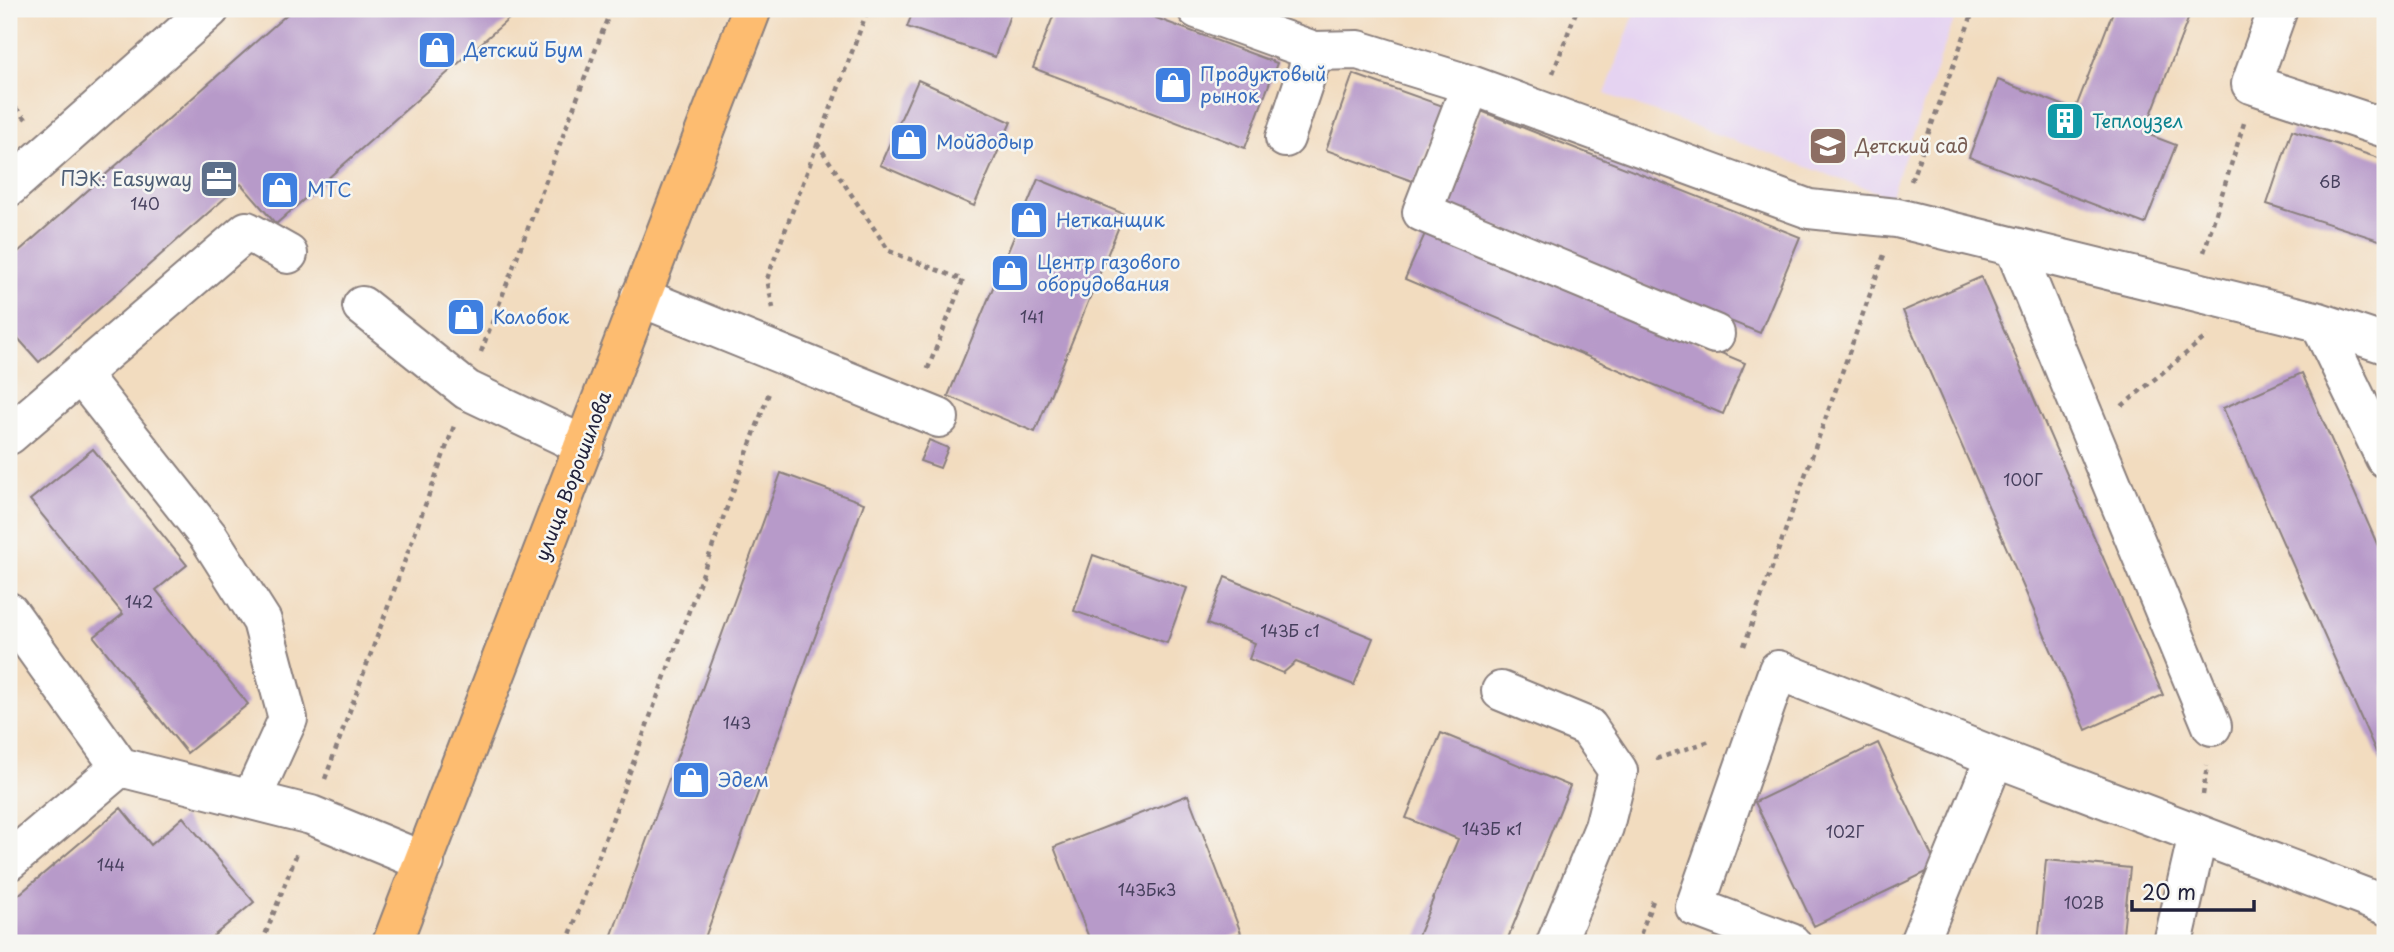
<svg xmlns="http://www.w3.org/2000/svg" width="2394" height="952" viewBox="0 0 2394 952" font-family="'Playpen Sans',sans-serif">
<rect width="100%" height="100%" fill="#f6f6f2"/>
<filter id="ink" filterUnits="userSpaceOnUse"><feTurbulence type="fractalNoise" baseFrequency=".0143" numOctaves="2"/><feDisplacementMap in="SourceGraphic" scale="14" xChannelSelector="R" yChannelSelector="G"/><feConvolveMatrix kernelMatrix="1 2 1 2 8 2 1 2 1" color-interpolation-filters="sRGB"/></filter>
<filter id="wash" filterUnits="userSpaceOnUse"><feTurbulence type="fractalNoise" baseFrequency=".00686" numOctaves="4" result="noise"/><feDisplacementMap in="SourceGraphic" scale="28" xChannelSelector="R" yChannelSelector="G"/><feGaussianBlur stdDeviation="1.57" result="paint"/><feColorMatrix in="noise" values="0 0 0 0 0 0 0 0 0 0 0 0 0 0 0 0 0 1.4 0 .05"/><feComposite in="paint" operator="in"/></filter>
<g filter="url(#wash)">
<rect width="100%" height="100%" fill="#f2dcbf"/>
<path fill="#e5d3f1" d="M1636 9H1958L1890 197 1605 94Z"/>
<g id="blocks">
<path fill="#b79ac9" d="M293 9H520L276 224 241 184 39 362 9 328V260Z
M914 9H1012L995 57 907 27Z
M1056 9H1132L1277 63 1245 148 1033 68Z
M2114 9H2192L2144 133 2176 145 2145 224 1969 157 1998 80 2075 110Z
M1353 74 1443 106 1415 182 1326 150Z
M918 80 1011 122 974 206 880 165Z
M1481 111 1800 237 1760 333 1443 206Z
M2292 130 2385 160V242L2267 204Z
M1038 179 1124 214 1035 432 948 396Z
M1427 229 1745 363 1723 414 1405 279Z
M1981 277 2163 695 2086 730 1903 311Z
M2302 373 2385 562V772L2223 408Z
M929 440 948 448 940 468 920 461Z
M93 449 187 565 156 590 248 704 187 753 94 637 123 614 30 500Z
M781 473 864 503 703 943H609Z
M1093 555 1187 588 1167 643 1074 611Z
M1225 577 1373 638 1354 685 1296 662 1283 673 1249 659 1255 643 1207 624Z
M1441 733 1570 786 1506 943H1415L1458 839 1406 818Z
M1878 743 1937 867 1814 926 1755 802Z
M1188 795 1241 933 1214 943H1091L1054 847Z
M121 808 151 845 183 817 254 902 205 943H9V903Z
M2046 860 2130 868 2122 943H2038Z"/>
</g>
</g>
<g filter="url(#ink)">
<use href="#blocks" fill-opacity="0" stroke="#8a7f7d" stroke-width="2"/>
<g fill="none" stroke-linecap="round" stroke-linejoin="round">
<g stroke="#8a7f7d" stroke-width="42">
<path id="minor" d="M1197 9 1314 51 1358 50 1471 85 1809 209 1897 218 2319 322 2385 344
M2278 9 2251 84 2385 128
M1471 85 1422 212 1715 334
M1285 138 1314 51
M9 187 210 9
M2014 247 2212 726
M640 297 939 418
M362 306 467 390 585 446
M2319 322 2385 458
M80 374 208 536 262 621 288 719 251 800
M9 435 247 231 288 254
M9 612 120 767
M1501 691 1588 727 1618 771 1604 827 1556 943
M9 861 120 767 311 815 425 862
M1791 943 1695 907 1778 670 1995 757 2385 905
M1919 943 1995 757
M2173 943 2198 834"/>
</g>
<g stroke="#8a7f7d" stroke-width="42">
<path id="major" d="M392 943 752 9"/>
</g>
<path stroke="#8a7f7d" stroke-width="4.5" stroke-dasharray="5 5" stroke-linecap="butt" d="M1553 73 1577 9
M9 101 26 119
M817 143 889 251 963 280 927 371
M1911 181 1974 9
M2204 252 2244 123
M773 308 767 279 868 9
M481 352 611 9
M2122 406 2207 336
M1744 646 1884 255
M1656 759 1710 741
M325 779 454 426
M2203 795 2207 765
M262 943 297 853
M567 943 769 393
M1637 943 1654 898"/>
<use href="#minor" stroke="#fff" stroke-width="38"/>
<use href="#major" stroke="#fdbc70" stroke-width="38"/>
</g>
</g>
<defs>
<g id="shop-square" transform="scale(2.0125)"><rect x="-9" y="-9" width="18" height="18" rx="4" fill="#3f7fe0" stroke="#f6f6f2"/><path d="M-5-2.5h2.3a2.7 3.5 0 0 1 5.4 0H5L5.5 6h-11ZM-1.5-2.5h3a1.5 2.3 0 0 0-3 0Z" fill="#fff"/></g>
<g id="building-square" transform="scale(2.0125)"><rect x="-9" y="-9" width="18" height="18" rx="4" fill="#0f9aa8" stroke="#f6f6f2"/><path d="M-4-6H4V6H1V3H-1V6H-4ZM-2.5-4.3h1.7v1.8h-1.7ZM.8-4.3h1.7v1.8H.8ZM-2.5-1h1.7V.8h-1.7ZM.8-1h1.7V.8H.8Z" fill="#fff"/></g>
<g id="school-square" transform="scale(2.0125)"><rect x="-9" y="-9" width="18" height="18" rx="4" fill="#8d6e63" stroke="#f6f6f2"/><path d="M0-5L7-2L0 1L-7-2ZM-4 1L0 2.5L4 1V4Q0 6-4 4Z" fill="#fff"/></g>
<g id="office-square" transform="scale(2.0125)"><rect x="-9" y="-9" width="18" height="18" rx="4" fill="#5c6f8a" stroke="#f6f6f2"/><path d="M-6-3h4V-5.5h4V-3h4V5H-6ZM-1-4.5V-3h2v-1.5ZM-6 0V1H6V0Z" fill="#fff"/></g>
</defs>
<g fill-rule="evenodd">
<use href="#shop-square" x="437" y="50"/>
<use href="#shop-square" x="1173" y="85"/>
<use href="#building-square" x="2065" y="121"/>
<use href="#shop-square" x="909" y="142"/>
<use href="#school-square" x="1828" y="146"/>
<use href="#office-square" x="219" y="179"/>
<use href="#shop-square" x="280" y="190"/>
<use href="#shop-square" x="1029" y="220"/>
<use href="#shop-square" x="1010" y="273"/>
<use href="#shop-square" x="466" y="317"/>
<use href="#shop-square" x="691" y="780"/>
</g>
<g text-anchor="middle" stroke-width="5" stroke-linejoin="round" paint-order="stroke">
<g font-size="16" fill="#47405e">
<text x="2330" y="188">6В</text>
<text x="145" y="210">140</text>
<text x="1032" y="323">141</text>
<text x="2023" y="486">100Г</text>
<text x="139" y="608">142</text>
<text x="1290" y="637">143Б с1</text>
<text x="737" y="729">143</text>
<text x="1492" y="835">143Б к1</text>
<text x="1845" y="838">102Г</text>
<text x="111" y="871">144</text>
<text x="1147" y="896">143Бк3</text>
<text x="2084" y="909">102В</text>
</g>
<g font-size="19" fill="#366cbe" stroke="#f6f6f2" text-anchor="start">
<text x="464" y="57">Детский Бум</text>
<text x="1200" y="81">Продуктовый<tspan x="1200" dy="22">рынок</tspan></text>
<text x="936" y="149">Мойдодыр</text>
<text x="307" y="197">МТС</text>
<text x="1056" y="227">Нетканщик</text>
<text x="1037" y="269">Центр газового<tspan x="1037" dy="22">оборудования</tspan></text>
<text x="493" y="324">Колобок</text>
<text x="718" y="787">Эдем</text>
</g>
<g font-size="19" fill="#0d838f" stroke="#f6f6f2" text-anchor="start">
<text x="2092" y="128">Теплоузел</text>
</g>
<g font-size="19" fill="#785e54" stroke="#f6f6f2" text-anchor="start">
<text x="1855" y="153">Детский сад</text>
</g>
<g font-size="19" fill="#4e5e75" stroke="#f6f6f2" text-anchor="end">
<text x="192" y="186">ПЭК: Easyway</text>
</g>
<g font-size="19" fill="#22223b" stroke="#f6f6f2">
<text transform="translate(573 476) rotate(-69)" y="7">улица Ворошилова</text>
</g>
</g>
<rect width="2394" height="952" fill="none" stroke="#f6f6f2" stroke-width="35"/>
<path d="M2132 900v10h122v-10" fill="none" stroke="#22223b" stroke-width="3.5"/>
<text x="2142" y="900" font-size="21" fill="#22223b" stroke="#f6f6f2" stroke-width="5" paint-order="stroke">20 m</text>
</svg>
